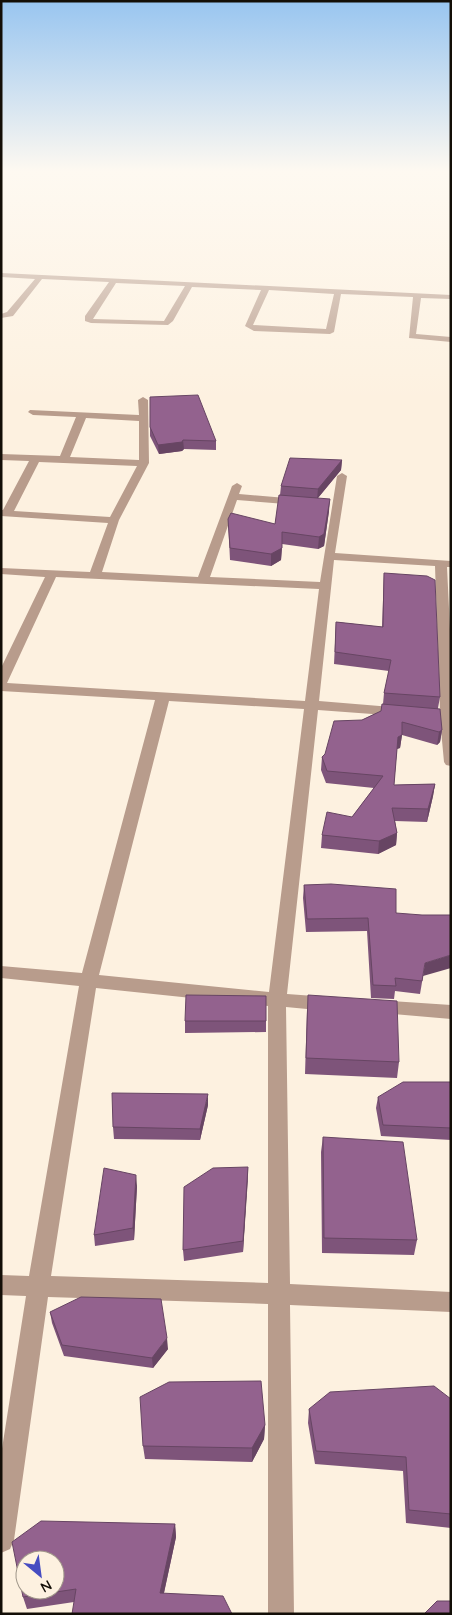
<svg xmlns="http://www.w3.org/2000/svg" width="452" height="1615" viewBox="0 0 452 1615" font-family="Quicksand,sans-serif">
<rect width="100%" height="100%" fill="#fdf1e0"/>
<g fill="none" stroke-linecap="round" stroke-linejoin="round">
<path fill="#b89c8c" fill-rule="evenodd" d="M1 273 451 295V299L421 298 416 334 451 337V342L409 338 413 297 341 294 334 332 330 334 254 331 245 326 261 290 192 287 173 321 168 325 91 323 85 321V316L109 282 42 279 13 316 1 318V314L7 312 35 279 1 277ZM116 283 185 286 164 321 93 319ZM269 290 334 294 326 329 253 325Z
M143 397 148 400 149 463 119 520 102 572 198 577 232 486 237 483 242 486 239 494 298 499 303 502 298 505 237 500 210 577 320 582 337 476 342 473 347 476 335 553 451 561V567H447L451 650V766L446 765 444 762 440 719 318 710 287 994 328 997 334 999 337 1004 334 1009 328 1011 286 1007 290 1284 451 1292V1312L290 1305 294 1614H268V1304L48 1297 14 1540 10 1549 1 1553V1455L26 1296 1 1295V1275L29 1276 79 986 1 978V966L82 973 155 700 1 691V668L45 577 1 574V568L90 572 108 523 1 516V510H3L29 461 1 460V454L60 456 76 417 33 415 28 412 30 410 139 415 138 400ZM86 418 139 421V460L70 457ZM39 462 137 466 110 517 14 511ZM334 560 435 566 440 711 319 701ZM56 577 319 589 305 701 7 683ZM169 701 304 709 269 992 99 975ZM96 988 268 1006V1283L51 1276Z
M376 1000 451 1005V1019L370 1012 367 1007 370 1002Z"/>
</g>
<path fill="#7e547a" d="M150 397 216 441V450L184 449 182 451 159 454 150 436Z
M342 460 341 470 318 498 329 511 324 546 318 549 282 544 281 560 271 566 230 560 228 519 275 524 280 495 281 486Z
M384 573 440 697 438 708 442 730 440 742 437 745 402 735 400 748 397 749 394 785 435 784 433 796 427 822 395 821 397 833 396 845 378 854 321 848 322 835 352 817 374 788 326 783 321 770 322 757 362 720 381 711 383 704 384 693 389 671 334 664 336 622 382 627Z
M304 885 396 913 423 976 420 994 395 991 394 999 371 998 367 931 306 932 303 898Z
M307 1010 399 1062 397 1078 305 1074Z
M185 1021H266V1032L185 1033Z
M451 1082V1140L381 1136 376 1108 378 1097Z
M208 1105 200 1140 114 1139 113 1127Z
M323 1137 417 1240 414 1255 322 1253 321 1152Z
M248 1167 243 1252 184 1261 183 1250Z
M137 1186 134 1240 95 1246 94 1235Z
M50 1312 168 1349 153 1368 64 1356 52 1323Z
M451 1399V1528L406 1523 403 1471 315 1464 308 1423 309 1409Z
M265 1425 264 1439 252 1462 145 1459 143 1446Z
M175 1524 176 1537 164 1593 74 1602 27 1609 23 1597Z"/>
<path fill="#674563" d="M183 440 184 449 182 451 159 454 158 445Z
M342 460 341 470 317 499 318 489Z
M330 499 329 511 324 546 318 549 319 537Z
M282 548 281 560 271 566V554Z
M442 730 440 742 437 745 439 732Z
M402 735 400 748 396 749 398 737Z
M435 784 433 796 427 822 428 809Z
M397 833 396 845 378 854 379 841Z
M451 955V968L423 976 420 994 425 963Z
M208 1094V1105L200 1140V1129Z
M248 1167V1178L243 1252V1241Z
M136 1175 137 1186 134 1240 133 1228Z
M167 1338 168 1349 153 1368 152 1358Z
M265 1425 264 1439 252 1462V1448Z
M175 1524 176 1537 161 1606 160 1593Z"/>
<path fill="#93628e" stroke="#674563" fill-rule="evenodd" d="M198 395 216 441 183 440 182 442 158 445 150 427V397Z
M290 458 342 460 318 489 281 486Z
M279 495 330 499 324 534 319 537 282 532V548L271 554 230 548 228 519 231 513 275 524Z
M384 573 427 576 435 580 440 697 384 693 391 660 335 652 336 622 383 627Z
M382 704 440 709 442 730 439 732 402 722V735L398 737 394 785 435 784 428 809 392 808 397 833 379 841 322 835 327 812 352 817 383 776 327 771 322 757 325 754 334 721 362 720 381 711Z
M331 884 396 889V913L422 915H451V955L425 963 422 981 395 978 396 986 373 985 368 918 307 919 304 885Z
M186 995 266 996V1021H185Z
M308 995 397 1001 399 1062 306 1058Z
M403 1082H451V1128L383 1125 378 1097Z
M112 1093 208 1094 200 1129 113 1127Z
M323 1137 403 1142 417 1240 324 1238Z
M248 1167 243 1241 183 1250 184 1187 213 1168Z
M104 1168 136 1175 133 1228 94 1235Z
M81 1297 161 1299 167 1338 152 1358 62 1345 50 1312Z
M261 1381 265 1425 252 1448 143 1446 140 1397 169 1382Z
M434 1386 451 1399V1514L409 1510 406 1457 316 1451 309 1409 330 1392Z
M41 1521 175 1524 160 1593 223 1596 232 1614H72L76 1589 23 1597 12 1542ZM25 1560H55V1590H25Z
M437 1601H451V1614H424Z"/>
<linearGradient id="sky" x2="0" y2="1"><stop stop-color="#98c5f0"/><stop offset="0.43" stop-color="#fef9f1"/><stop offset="1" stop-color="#fef9f1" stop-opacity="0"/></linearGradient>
<rect width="452" height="399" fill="url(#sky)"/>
<rect width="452" height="1615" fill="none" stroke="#130e07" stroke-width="5"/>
<g transform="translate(40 1575) rotate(151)"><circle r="24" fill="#fdf1e0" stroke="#9f9689"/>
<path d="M0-4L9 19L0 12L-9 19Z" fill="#464cc1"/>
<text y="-8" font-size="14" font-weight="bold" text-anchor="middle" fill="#130e07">N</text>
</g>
</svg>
